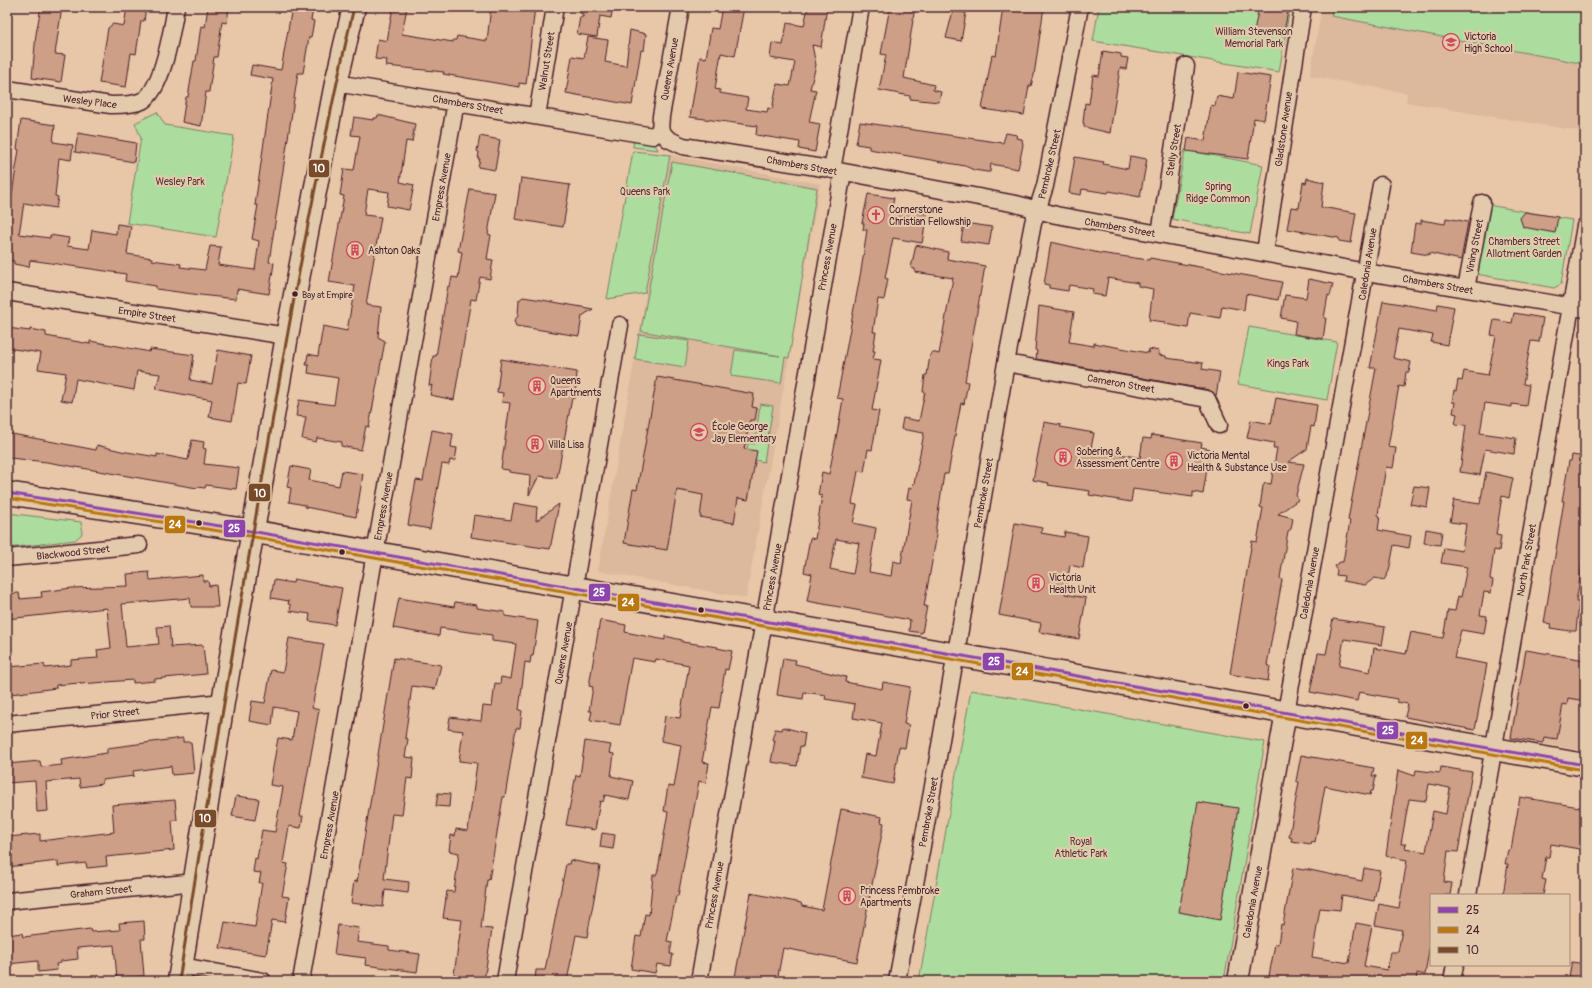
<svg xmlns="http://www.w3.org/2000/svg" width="1592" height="988" viewBox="0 0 1592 988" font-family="Pangolin,sans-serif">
<rect width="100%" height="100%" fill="#e7c7a8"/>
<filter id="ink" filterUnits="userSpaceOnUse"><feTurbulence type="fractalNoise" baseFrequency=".025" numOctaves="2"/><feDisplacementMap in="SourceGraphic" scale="8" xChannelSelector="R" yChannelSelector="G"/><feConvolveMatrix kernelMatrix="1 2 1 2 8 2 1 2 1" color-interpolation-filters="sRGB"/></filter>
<g filter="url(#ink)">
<path fill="#dcb89c" d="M1322 7H1585V132L1406 102 1407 93 1310 76Z
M670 155 820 184 746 598 598 571Z
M1524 650 1585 660V751L1509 738Z"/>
<path fill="#acdd9e" stroke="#7b7e64" d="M1099 7H1290L1279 72 1093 41Z
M1333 7H1585V64L1331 16Z
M157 112 165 125 234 136 216 237 127 223 141 138 135 123Z
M634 137 653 141 658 150 633 147Z
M1185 150 1263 165 1250 234 1172 219Z
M633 151 670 155 645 293 607 299Z
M672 162 817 188 789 358 785 357 781 383 731 376 735 350 780 356 641 331Z
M1488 205 1572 220 1561 284 1554 288 1476 274Z
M1249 327 1337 342 1327 400 1238 384Z
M639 334 689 341 685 367 635 359Z
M760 404 773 406 764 462 746 458 748 443 755 444Z
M7 513 81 522 82 534 75 540 7 548Z
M971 690 1265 742 1224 981H919Z"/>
<path fill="#cd9f87" stroke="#4a1f2b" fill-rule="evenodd" d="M41 7H62L55 54 65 55 61 82 32 78 36 34Z
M127 7H146L144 21H141L136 54 131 53 126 87 99 83 108 28 113 24 124 26Z
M208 7H229L227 23 222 22 217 57H214L209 92H206L201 126 182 122 186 97H188L194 61H196L201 26 205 27Z
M292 7 313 10 311 20 314 21 311 37H309L303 73H298L269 262 274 263 269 294 237 289 236 299 200 295 156 289V286L125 281 126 274 30 260 29 267 14 264V261L7 260V208H10L16 168 19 150 17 149 21 120 55 125 53 142 73 145 71 160 59 158 55 196 58 197 56 208 24 203 19 234 50 238V235L69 238 67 246 89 249 92 230 116 234 117 224 131 226 127 254 152 258V260L181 264 180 267 205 270 210 246 221 247 218 265 255 270 259 241 252 239 258 205H255L273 79 250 75 252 65 281 70Z
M393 7H407L402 34 453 42V40H456L457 36 487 41 491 7H535L526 84 519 83V87L443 74 444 72 386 66 387 60 375 59 378 39 387 41Z
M580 7H613L611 18 600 16 597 37 577 34 580 17H583V14L580 13Z
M722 7H744L735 56 721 53 715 89 720 90V93L748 98 746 109 767 112 768 108 772 109 777 84 790 86 795 62 770 58 772 43 783 45 787 23 804 26 808 7H827L821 47 812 45 816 65 810 89 816 90 809 122 820 124 815 152 799 149 800 142 756 135 757 126 690 117 700 57 706 58 711 28 718 29Z
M890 7H915L904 78 934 85 933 90 941 92 939 102 910 99V96L879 90 886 55 881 54Z
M1003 7H1044L1034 75 1031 86H1029L1024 115 982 109 992 55 996 56Z
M1259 7H1289L1283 36 1254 31Z
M953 11 966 13 961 41 946 38Z
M630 30 646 34 644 51 641 50 632 105 566 93 572 56 584 58 588 37 608 40 605 62 626 66Z
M1103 51 1121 54V57L1128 58 1126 69 1120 68 1110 133 1084 127V123H1083L1085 103 1089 104 1093 75 1099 76Z
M1238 72 1271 77 1264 120 1254 118 1248 159 1186 151 1188 138 1205 141 1211 105 1215 106 1217 96 1234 99Z
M378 115 415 124 412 142 406 141 400 182 414 185 409 210 387 206 389 192 368 189 364 215 381 217 366 305 381 307 378 337 385 341 369 427 366 426 361 450 341 446 342 442 317 438 316 442 302 439 306 417 296 416 299 400 334 405 338 378 308 373 309 365H306L308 354 318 356 323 326 347 331 355 286 329 282 344 196 340 195 344 169 354 170 360 136 351 135 354 117 373 120V118H377Z
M860 122 1003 143 1006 133 1017 135 1016 138 1022 139 1023 145 1018 169 991 164 990 172H987L974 170 965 166 869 149V146L856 144Z
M78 133 136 143 134 162 75 152Z
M480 136 500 140 495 170 478 167 480 159H478L479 152 477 151Z
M1130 156 1147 159 1140 197 1109 191 1108 193 1082 189 1081 195 1069 193 1075 157 1104 162 1103 164 1128 169Z
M521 178 570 185 563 227 515 219Z
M1307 178 1324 182 1321 207 1356 213 1351 243 1339 241V238L1287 229 1291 207 1299 208 1303 182 1306 183Z
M470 189 495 193 488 234 491 235 487 259 493 260 490 279 480 277 476 300 471 299 454 400 430 395 432 385 429 386 433 356H436L448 286H450L452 277 458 278 462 252 458 251Z
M868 194 894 198 892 208 927 214 922 243 893 238 885 278 888 279 884 300 878 299 873 332H876L873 351H875L873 359 881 360 872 410 879 411 872 450 868 449 864 472 858 471 852 504 857 505 853 523 876 528 869 572 891 576 893 561 901 563 912 500 907 499 909 488H912L913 483 914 484 924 433 901 429 903 418 919 421 925 392H923L925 375H927L930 355 932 352 939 354 953 278 915 272V269L911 268 916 245 948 252 947 259 985 266 965 381 968 382 964 404 961 403 948 474H944L935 533 937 534 924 606H927L922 633 909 631 910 620 807 601 812 574 804 572 810 538 815 539 822 496 818 495 822 472 829 474 838 428 843 399 837 398 861 271 867 230H863L864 223H862ZM836 539 859 543 853 574 830 569Z
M1525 212 1558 217 1555 233 1523 227 1520 218Z
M1446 218 1468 222 1461 260 1429 253V255L1411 252 1415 223 1421 224V220L1445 224Z
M964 223 992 227 989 245 961 241Z
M1051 242 1099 253 1149 260 1150 258 1282 282 1278 300 1246 294 1244 310 1222 306 1220 318 1190 313 1188 328 1165 324V322L1149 320 1153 289 1138 286V283L1108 278 1105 296 1092 294 1093 289 1069 285 1068 291 1049 288V285L1044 284Z
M1309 279 1333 284 1330 296 1328 295 1324 318H1326L1323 339 1294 334 1296 321 1281 318 1285 295 1306 298Z
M523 297 542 300 593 309 582 316 579 336 516 326 514 321 518 316 519 300Z
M1383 301 1437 310 1438 304 1454 307 1447 345 1431 342 1433 335 1399 329 1393 358 1411 362 1409 372H1406L1404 387 1399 386 1395 407 1388 447 1396 448 1394 462 1393 468 1386 467 1380 502 1378 515 1380 516 1378 530 1411 536 1409 548 1394 545 1389 571 1384 580 1375 578 1365 585 1343 581 1344 576 1336 575 1337 571 1334 566 1340 562H1343L1350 521 1348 520 1376 368H1370Z
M1039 306 1074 312 1069 342 1094 346V343L1148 353 1149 349 1159 351V355L1166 356V358L1203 363 1202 369 1220 372 1216 396 1209 390 1036 359 1037 351 1035 350Z
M1514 313 1543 318 1539 342 1531 341 1523 384 1529 385 1526 406 1512 404V407L1485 403 1480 433 1516 438 1514 454 1485 449 1480 475 1460 472 1466 425 1455 424 1457 414 1453 413 1455 402H1452L1454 390 1456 391 1458 380 1462 381 1464 371 1488 375 1496 336 1491 335 1494 320 1512 323Z
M7 328 30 331V329L46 332V336L90 344V341L145 351 149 352 150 349 194 355 190 380 212 384 218 350 251 356 246 384 238 383 232 421 209 417 212 400 156 389 160 374 137 371 134 390 76 379 72 402 61 400 66 373 38 369 41 353 7 348Z
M501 359 577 372 575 398H572L557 478 539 476 529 495 530 475 509 472V470L501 469 510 403 502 402 503 393 497 392Z
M657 377 754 394 752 407 757 408 755 420H750L744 449 757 451 748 500 738 498 734 523 700 517 703 495 677 490 667 550 624 543 633 489 637 490Z
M1276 398 1317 405 1314 427 1311 426 1307 449 1288 462 1304 464 1296 495 1298 500 1278 514 1293 518 1291 529 1288 531 1280 578 1282 580 1267 665 1270 666 1268 681 1230 674 1252 541 1257 542 1263 508 1260 507 1263 486 1265 483 1271 484 1277 448H1273L1274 443 1247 438 1251 420 1271 424Z
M1044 422 1061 425 1060 427 1094 433 1091 448 1140 458 1143 438 1151 439 1152 435 1202 443 1201 447 1210 449 1203 494 1193 492V497L1133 489 1131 502 1089 495 1090 491 1048 485 1049 483 1033 480Z
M432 430 453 434 451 447 457 448 455 461 450 460 449 465 442 464 430 529 408 525 416 480 423 481Z
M7 433 96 450 97 445 121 451 157 457V454L188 460 192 440 204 442 203 448 206 449 204 464 239 468 236 489 206 485 205 488 197 487V488L47 462 10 458 7 456Z
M1572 455 1585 457V566H1582L1576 602H1579L1576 631H1570L1550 628 1551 624 1544 623 1564 501H1562L1569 461H1571Z
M291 466 311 470 309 480 339 486 342 471 363 474 356 517 305 507V505L289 502 291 488 287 487Z
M1486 472 1513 478 1509 498 1502 496 1496 535 1501 536 1499 551 1494 550 1490 579 1493 580 1491 593 1484 592 1480 615 1487 616 1484 634 1461 630 1454 658 1487 664 1475 730 1405 717 1408 704 1397 702V699L1359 692 1357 701 1310 692 1318 653 1326 654 1333 619 1385 627 1382 645 1344 639 1339 666 1370 672 1374 648 1406 654 1411 632 1443 638 1448 610 1455 611 1458 596 1461 597 1467 567 1441 563 1444 548 1462 551 1466 524 1450 522 1454 500 1480 504Z
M1414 486 1430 488 1427 507 1410 504Z
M514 503 537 507 536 521 559 504 550 549 471 537 474 515 511 520Z
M1015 523 1042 528 1041 533 1064 537 1065 532 1088 536 1083 568 1070 565 1065 594 1086 598 1079 639 1039 632 1041 623 999 615Z
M1426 529 1442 532 1440 545 1424 543Z
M149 572 150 580 203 575V581H208L209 586 216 585 218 607H191L190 598 122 604 126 647 159 644 157 627 169 626 171 647 203 645 206 674 154 679 155 681 133 683V680L80 684V683L56 685V688L11 694 8 667 44 664 45 668 71 665V660L98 658 97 650 111 648 107 608 7 619 8 594 19 593 20 599 42 597 41 592 72 588 128 586 127 574Z
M294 579 342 588 335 625 309 621 310 614 290 611 291 605 288 604 289 601 271 598 274 580 293 583Z
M399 598 454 607 455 602 477 605V608L505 612V616L538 621 533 656H531L530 663 525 662 519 710 522 711 520 728H516L505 797H503L489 880H487L481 928 492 929 484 981H453L462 920 443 918 447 891 454 892 459 853 449 851 451 835 455 836 456 829 468 831 477 763 459 761 463 731 448 729 450 717 481 721 483 706 492 707 495 683 500 684 501 677 511 679 516 644 492 641V635L440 628 439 636 393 628Z
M600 620 626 625 625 632 665 640V636L682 640V642L718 647 717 648 732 651 728 670 725 669 719 708 712 707 702 762 709 763 706 783 699 781 678 896H676L667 941 672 942 670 954H673L671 966 657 964 655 973 631 969 636 936 641 937 645 914 649 915 653 875H656L658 870 668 812 664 811 668 786 674 787 681 745 661 741 665 716 680 718 689 665 656 659 655 662 632 658 620 725 590 720 592 711H589L593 687 589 686Z
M289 638 324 644 312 708 319 710 300 816H303L301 828 289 826 283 863 288 864 282 896 289 897 285 922 272 920 266 955 220 948 225 922 255 927 262 883H259L261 873 253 872 255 858 257 859 262 830 275 832 283 787 270 785 278 738 292 740 297 711 274 707 272 725 249 721 252 701 265 703 271 670 283 672Z
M1526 650 1585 660V701L1568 698 1567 705 1563 704 1557 739 1544 737 1543 743 1511 738Z
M394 658 441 665 435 689 412 686 405 738 408 739 405 757 414 758 412 779 407 778 402 815 392 814 384 879 409 882 408 893 385 890 383 907 351 903 354 881 357 882Z
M783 658 796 660 795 664 809 667V668L846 677 845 682 882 689 883 682 910 687 904 724 909 725 905 748 899 747 893 784 861 778 865 754 876 756 882 723 853 718 855 704 825 699 826 695 804 692 803 699 777 695Z
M783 727 805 733 803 747 800 746 797 766 771 762 775 740H772L775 729 782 730Z
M183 738V742H191L194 773 172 775 171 766 133 771 134 776 102 780V784L80 787 79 779 46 782 48 811 37 812 35 781 7 783V764L40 761 41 767 62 765 61 760 107 753V748Z
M585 741 611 745 609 753 614 754 611 776 633 781 629 800 605 795 603 802 600 801 595 830 566 825 576 775 580 776Z
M1301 755 1374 768 1372 776H1376L1373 791H1371L1370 795 1325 786 1315 842 1312 841 1311 844 1291 841 1292 838 1289 837 1299 782 1296 781Z
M1441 767 1472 772 1458 852 1448 851 1444 882 1452 883 1450 895H1431V938L1425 975 1417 973 1416 981H1268L1275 944H1278L1281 924 1283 925 1293 868 1304 870 1305 869 1362 881 1364 868 1380 871 1374 901 1342 895 1340 910 1320 908 1312 957 1349 963 1356 923 1372 926 1364 966 1387 970 1390 952H1398L1402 930 1375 925 1379 904 1399 908 1407 860 1386 856 1398 770 1415 776 1416 770 1440 773ZM1429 784 1450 788 1446 814 1433 811 1426 852 1405 848 1406 844H1401L1409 799 1426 801Z
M438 793 450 794 449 807 436 806Z
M236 796 259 799 255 820 232 816Z
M1520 797 1585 808V850L1551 844 1549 857H1546L1542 879 1546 880 1543 895H1503L1508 864H1505L1508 850H1511Z
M175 800 177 820H172L174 850 106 857 107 866 87 868 86 863 58 866V861L7 867V837L40 834V841L114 832 112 805Z
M1198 802 1238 808 1220 920 1179 912Z
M841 809 882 817 881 822 884 823 857 962 783 948 777 981H757L735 977 751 893 801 903 802 906 822 910Z
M602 833 615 835 613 849 600 847Z
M570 860 600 866 587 937 576 935 567 981H535L536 970H545L566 864H569Z
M144 921 145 939H141L144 976 117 978 114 945 77 948 78 959 61 961V963L56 964 57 970 38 972V961L7 964V935L22 933 23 937 90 929 91 932 120 930 119 923Z
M338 925 359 928 357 942 389 946V950L420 954 417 972 365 965 366 958 334 954Z
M1572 962 1585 964V981H1568Z"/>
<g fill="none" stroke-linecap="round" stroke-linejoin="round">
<g stroke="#4a1f2b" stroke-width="19">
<path id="minor" d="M336 83 653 136 660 130
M7 89 111 105C121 105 133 105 142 101 163 90 172 29 176 7
M537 116 555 7
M660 130 668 139 683 146 823 168 1016 204 1056 215 1366 272 1585 309
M660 130 661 116 681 7
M832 170 861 7
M1160 234 1186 66
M1265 252 1303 7
M1466 289 1482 203
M7 292 287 336
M1006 363 1207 399 1219 425
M7 558 139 545
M1286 712 1381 185
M7 724 223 702
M1468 895 1585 226
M7 901 196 882
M182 966 263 981
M301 981 375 553 456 102
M505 981 620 325
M699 981 776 555 843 172
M897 981 932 792 1006 363 1033 223 1045 186 1080 7
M1452 981 1455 965"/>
</g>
<g stroke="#4a1f2b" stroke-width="23">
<path id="tertiary" d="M1238 981 1286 712"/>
</g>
<g stroke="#4a1f2b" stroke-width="25">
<path id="secondary" d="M7 493 233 528 1585 765
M179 981 223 702 287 336 336 83 354 7"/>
</g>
<use href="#minor" stroke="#e4caac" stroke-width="16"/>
<use href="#tertiary" stroke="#e4caac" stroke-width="20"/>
<use href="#secondary" stroke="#e4caac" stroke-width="22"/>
<g stroke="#e4caac" stroke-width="6">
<path id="bus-1" d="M7 493 233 528 1585 765"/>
</g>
<g stroke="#e4caac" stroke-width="6">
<path id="bus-2" d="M7 498 232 533 1584 770"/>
</g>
<g stroke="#e4caac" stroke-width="6">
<path id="bus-3" d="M179 981C207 802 237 624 268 446 293 299 320 152 354 7"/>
</g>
<use href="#bus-1" stroke="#8e44ad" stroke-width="3"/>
<use href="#bus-2" stroke="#ba770f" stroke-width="3"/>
<use href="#bus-3" stroke="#7a4b2a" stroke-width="3"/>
</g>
</g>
<defs>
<g id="school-ring" transform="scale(0.9)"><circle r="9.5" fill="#e4caac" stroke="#d1495b" stroke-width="1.5"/><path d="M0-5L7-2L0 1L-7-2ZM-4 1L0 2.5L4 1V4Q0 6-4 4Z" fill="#d1495b"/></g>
<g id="church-ring" transform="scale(0.9)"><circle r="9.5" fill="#e4caac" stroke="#d1495b" stroke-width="1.5"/><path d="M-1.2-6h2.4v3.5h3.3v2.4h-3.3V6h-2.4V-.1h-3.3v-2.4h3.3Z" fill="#d1495b"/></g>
<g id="building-ring" transform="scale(0.9)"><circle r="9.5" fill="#e4caac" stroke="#d1495b" stroke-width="1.5"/><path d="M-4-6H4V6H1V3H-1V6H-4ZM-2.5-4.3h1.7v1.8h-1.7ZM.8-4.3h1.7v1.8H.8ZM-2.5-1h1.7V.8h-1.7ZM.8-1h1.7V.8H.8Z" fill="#d1495b"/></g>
</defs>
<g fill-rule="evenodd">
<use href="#school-ring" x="1451" y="42"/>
<use href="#church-ring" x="876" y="215"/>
<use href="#building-ring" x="355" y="250"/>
<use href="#building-ring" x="537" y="386"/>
<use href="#school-ring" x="699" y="432"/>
<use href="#building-ring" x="535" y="444"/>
<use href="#building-ring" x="1063" y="457"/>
<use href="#building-ring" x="1174" y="461"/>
<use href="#building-ring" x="1036" y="583"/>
<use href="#building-ring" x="847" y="896"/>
</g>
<g fill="#4a1f2b" stroke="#e4caac" stroke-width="1.5">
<circle cx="295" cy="294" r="3.5"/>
<circle cx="199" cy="523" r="3.5"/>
<circle cx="342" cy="552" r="3.5"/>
<circle cx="701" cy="610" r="3.5"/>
<circle cx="1246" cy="706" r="3.5"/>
</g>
<g text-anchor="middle" stroke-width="4" stroke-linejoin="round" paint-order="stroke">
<g font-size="9" fill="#4a1f2b" stroke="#e4caac" text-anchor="start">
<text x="302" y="298">Bay at Empire</text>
</g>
<g font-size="10" fill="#543236" stroke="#e4caac">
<text x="1254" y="35">William Stevenson<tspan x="1254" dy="12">Memorial Park</tspan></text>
<text x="180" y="185">Wesley Park</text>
<text x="1218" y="190">Spring<tspan x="1218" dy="12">Ridge Common</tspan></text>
<text x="645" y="195">Queens Park</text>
<text x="1524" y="245">Chambers Street<tspan x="1524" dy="12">Allotment Garden</tspan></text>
<text x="1288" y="367">Kings Park</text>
<text x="1081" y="845">Royal<tspan x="1081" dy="12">Athletic Park</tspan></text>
</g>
<g font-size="10" fill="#4a1f2b" stroke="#e4caac" text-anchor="start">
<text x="1464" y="40">Victoria<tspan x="1464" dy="12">High School</tspan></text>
<text x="889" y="213">Cornerstone<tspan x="889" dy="12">Christian Fellowship</tspan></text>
<text x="368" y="254">Ashton Oaks</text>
<text x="550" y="384">Queens<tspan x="550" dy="12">Apartments</tspan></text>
<text x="712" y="430">École George<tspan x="712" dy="12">Jay Elementary</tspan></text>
<text x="548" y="448">Villa Lisa</text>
<text x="1076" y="455">Sobering &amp;<tspan x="1076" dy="12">Assessment Centre</tspan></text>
<text x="1187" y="459">Victoria Mental<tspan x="1187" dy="12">Health &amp; Substance Use</tspan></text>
<text x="1049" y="581">Victoria<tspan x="1049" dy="12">Health Unit</tspan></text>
<text x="860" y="894">Princess Pembroke<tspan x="860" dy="12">Apartments</tspan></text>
</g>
<g font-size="10" fill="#4a1f2b" stroke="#e4caac">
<text transform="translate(546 61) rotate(-81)" y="4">Walnut Street</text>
<text transform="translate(669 69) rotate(-80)" y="4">Queens Avenue</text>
<text transform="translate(90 101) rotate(7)" y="4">Wesley Place</text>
<text transform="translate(468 104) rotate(10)" y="4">Chambers Street</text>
<text transform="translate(1283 129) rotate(-82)" y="4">Gladstone Avenue</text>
<text transform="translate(1173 150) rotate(-81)" y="4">Stelly Street</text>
<text transform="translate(1049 164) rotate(-77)" y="4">Pembroke Street</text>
<text transform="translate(802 165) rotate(10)" y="4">Chambers Street</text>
<text transform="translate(441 187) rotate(-80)" y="4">Empress Avenue</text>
<text transform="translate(1120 227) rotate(10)" y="4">Chambers Street</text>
<text transform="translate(1474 246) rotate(-79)" y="4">Vining Street</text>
<text transform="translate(827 257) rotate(-80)" y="4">Princess Avenue</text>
<text transform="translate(1367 264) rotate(-81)" y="4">Caledonia Avenue</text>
<text transform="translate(1438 284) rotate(10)" y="4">Chambers Street</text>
<text transform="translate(147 314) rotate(9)" y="4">Empire Street</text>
<text transform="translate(1121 383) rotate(10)" y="4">Cameron Street</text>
<text transform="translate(983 493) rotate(-80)" y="4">Pembroke Street</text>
<text transform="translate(383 506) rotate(-80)" y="4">Empress Avenue</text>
<text transform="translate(73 552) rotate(-6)" y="4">Blackwood Street</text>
<text transform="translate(1526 560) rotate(-80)" y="4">North Park Street</text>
<text transform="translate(772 577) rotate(-80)" y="4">Princess Avenue</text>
<text transform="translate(1309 583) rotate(-80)" y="4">Caledonia Avenue</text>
<text transform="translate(563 653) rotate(-80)" y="4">Queens Avenue</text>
<text transform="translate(115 713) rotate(-6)" y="4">Prior Street</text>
<text transform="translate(928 812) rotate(-80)" y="4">Pembroke Street</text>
<text transform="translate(329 825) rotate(-80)" y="4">Empress Avenue</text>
<text transform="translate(101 891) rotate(-6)" y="4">Graham Street</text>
<text transform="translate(714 895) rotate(-80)" y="4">Princess Avenue</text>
<text transform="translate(1252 902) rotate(-80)" y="4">Caledonia Avenue</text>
</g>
</g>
<g stroke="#e4caac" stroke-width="1.5">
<rect x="308" y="159" width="22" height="19" rx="4" fill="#7a4b2a"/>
<rect x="248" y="483" width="23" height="19" rx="4" fill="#7a4b2a"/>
<rect x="164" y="515" width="22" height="19" rx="4" fill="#ba770f"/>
<rect x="223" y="519" width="23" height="19" rx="4" fill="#8e44ad"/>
<rect x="588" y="583" width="23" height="19" rx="4" fill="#8e44ad"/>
<rect x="617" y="593" width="23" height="19" rx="4" fill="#ba770f"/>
<rect x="982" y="652" width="23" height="19" rx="4" fill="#8e44ad"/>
<rect x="1011" y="662" width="23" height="19" rx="4" fill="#ba770f"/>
<rect x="1376" y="721" width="23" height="19" rx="4" fill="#8e44ad"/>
<rect x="1405" y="731" width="23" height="19" rx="4" fill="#ba770f"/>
<rect x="194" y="809" width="23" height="19" rx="4" fill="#7a4b2a"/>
</g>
<g font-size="11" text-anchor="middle" font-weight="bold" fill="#fff">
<text x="319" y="172">10</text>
<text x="260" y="497">10</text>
<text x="175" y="528">24</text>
<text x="234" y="532">25</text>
<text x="599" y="596">25</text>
<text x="628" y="606">24</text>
<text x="994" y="665">25</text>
<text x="1022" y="675">24</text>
<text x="1388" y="734">25</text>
<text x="1417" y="744">24</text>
<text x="205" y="822">10</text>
</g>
<rect width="1592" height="988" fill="none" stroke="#e4caac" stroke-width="24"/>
<rect x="12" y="12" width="1568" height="964" fill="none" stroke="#4a1f2b" stroke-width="1.5" filter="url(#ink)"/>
<rect x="1430" y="894" width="140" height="72" fill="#e4caac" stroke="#a68678"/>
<rect x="1438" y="907" width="20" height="6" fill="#8e44ad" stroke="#a68678"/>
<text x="1466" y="914" font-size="12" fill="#4a1f2b">25</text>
<rect x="1438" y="927" width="20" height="6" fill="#ba770f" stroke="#a68678"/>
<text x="1466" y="934" font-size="12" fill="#4a1f2b">24</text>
<rect x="1438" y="947" width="20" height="6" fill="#7a4b2a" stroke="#a68678"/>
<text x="1466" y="954" font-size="12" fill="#4a1f2b">10</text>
</svg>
